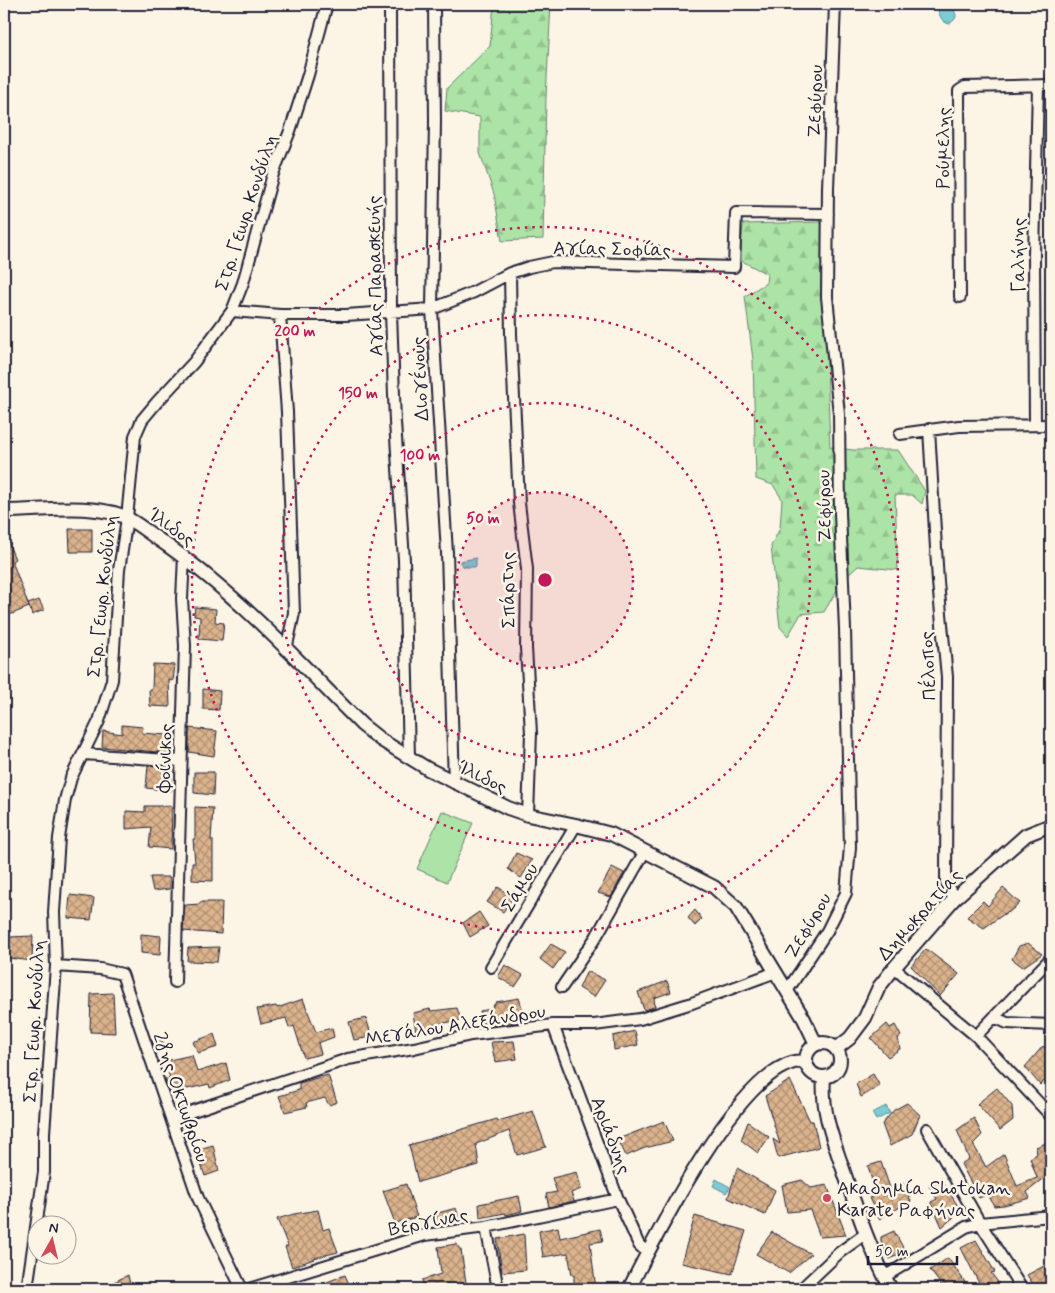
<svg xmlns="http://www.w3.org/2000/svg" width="1055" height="1293" viewBox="0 0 1055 1293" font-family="Mynerve,sans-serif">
<defs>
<pattern id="forest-firs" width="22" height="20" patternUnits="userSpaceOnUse" patternTransform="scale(1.25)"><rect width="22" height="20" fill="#ace3a6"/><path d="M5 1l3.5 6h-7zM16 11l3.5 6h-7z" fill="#94c290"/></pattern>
<pattern id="water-ripples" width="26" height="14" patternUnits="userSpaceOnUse" patternTransform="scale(1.25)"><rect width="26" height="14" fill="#7cccd6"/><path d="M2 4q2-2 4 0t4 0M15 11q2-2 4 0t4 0" fill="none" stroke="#6bafb9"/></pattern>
<pattern id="building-cross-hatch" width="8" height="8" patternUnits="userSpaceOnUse" patternTransform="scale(1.25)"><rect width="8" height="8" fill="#dbb38c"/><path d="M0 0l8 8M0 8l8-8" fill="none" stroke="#b19174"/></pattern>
</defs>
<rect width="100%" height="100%" fill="#fcf5e5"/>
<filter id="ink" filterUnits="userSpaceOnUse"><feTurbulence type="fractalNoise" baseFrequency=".02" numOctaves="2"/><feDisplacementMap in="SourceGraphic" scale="10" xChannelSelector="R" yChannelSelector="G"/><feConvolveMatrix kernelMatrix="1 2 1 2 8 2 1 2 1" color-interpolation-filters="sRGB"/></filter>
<g filter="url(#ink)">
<path fill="url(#forest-firs)" stroke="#678270" d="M494 4H551L546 97 543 239 502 241 494 194 480 153V117L445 111 447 88 490 46Z
M822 222 830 447 853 450H898L925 491 922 504 912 495H895L898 570 858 566 843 580 824 612 801 614 788 636 780 627 771 546 780 528 782 499 773 485 756 479 753 360 745 296 766 283 767 274 740 260 743 224Z"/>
<path fill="#ace3a6" stroke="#678270" d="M442 811 473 823 447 882 417 869Z"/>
<path fill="url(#water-ripples)" stroke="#588898" d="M938 4H953C954 15 961 16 949 24 941 22 937 12 938 4Z
M476 558V567H464L460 563V561Z
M886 1106 890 1113 876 1120 872 1113Z
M716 1179 730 1187 726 1193 713 1186Z"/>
<path fill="url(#building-cross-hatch)" stroke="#22223b" d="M69 529H92V552H70Z
M4 533 15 559 12 561 28 604 39 600 44 610 32 615 28 604 29 607 7 616 4 606V581L7 580 4 573Z
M195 607 216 609 215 622 224 623 222 641 199 639 200 617 194 616Z
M153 664 175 665 173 681 169 680 170 707 150 706 149 689H152Z
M203 689 220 691 219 710 203 709Z
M122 725 143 727 142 733 167 735 168 753 102 747 103 731 122 734Z
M189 728 217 731 214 756 189 752Z
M148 765 172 767 171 791 146 788Z
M194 772H214L213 795 194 793Z
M145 806H172L171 849 149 847 151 827 126 829V811L145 812Z
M195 807 213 808 211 840H213V881L192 880V863H195L193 839H195Z
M516 853 532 860 521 878 508 869Z
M612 867 624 873 611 897 598 893Z
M150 877H170V889L153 891Z
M498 887 513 897 503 912 487 902Z
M1003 888 1020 903 1008 913 1007 912 984 928 967 917 983 901 988 906Z
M70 895 94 898 91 920 68 918Z
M200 902H222L221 934 183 931 185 905 200 904Z
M695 910 702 919 695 926 688 918Z
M479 912 488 926 470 937 463 923Z
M141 934 161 936 160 955 141 953Z
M33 936 32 961 8 958 9 937Z
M1028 943 1042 954 1023 967 1012 959 1019 946Z
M551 944 565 952 553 969 540 959Z
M219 947 217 962 187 961 188 948Z
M926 949 959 974 940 996 911 966Z
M505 965 523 975 515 987 498 977Z
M587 971 605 980 594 997 579 988Z
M667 981 671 992 654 998 655 1007 644 1010 638 992Z
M113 993 115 1033 90 1032 91 994Z
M519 998 526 1021 484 1026 480 1011 491 1009 496 1002Z
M303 999 316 1032 332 1028 334 1037 318 1043 321 1054 304 1058 294 1026 289 1028 286 1018 261 1024 257 1009 276 1006 277 1008Z
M457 1008 461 1020 433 1025 434 1031 416 1032 413 1013 430 1009 431 1011Z
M366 1018 372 1037 354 1040 349 1022Z
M887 1024 890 1028 895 1025 901 1036 898 1038 900 1049 888 1057 871 1038Z
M635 1031 638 1045 614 1050 613 1036Z
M214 1034 218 1047 198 1053 193 1042Z
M161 1038 166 1049 156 1053 152 1041Z
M514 1041 517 1059 495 1062 491 1042Z
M1043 1046 1051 1053V1089L1044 1081 1040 1085 1025 1067Z
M192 1055 197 1072 226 1063 230 1080 210 1088 209 1084 170 1093 165 1079 170 1078 165 1061Z
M873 1074 880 1086 861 1097 856 1084Z
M328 1075 337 1102 329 1105 325 1098 306 1103 307 1107 285 1112 279 1096 299 1090V1083Z
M790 1080 810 1121H813L819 1147 778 1158 773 1139 780 1144 765 1096Z
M997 1088 1012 1106 1013 1120 1000 1130 977 1104Z
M907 1103 920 1115 912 1134 890 1146 882 1124 894 1110Z
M533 1111 546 1147 517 1155 509 1131 476 1144 479 1165 418 1182 409 1145 497 1119 498 1121Z
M974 1118 982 1135 973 1144 986 1167 1004 1154 1017 1186 1037 1178 1030 1158 1037 1154 1036 1147 1051 1141V1173L1027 1192 1030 1198 1004 1205 994 1206 988 1194 979 1198 961 1164 969 1159 957 1130Z
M664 1121 673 1141 645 1148 626 1156 618 1139Z
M748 1122 769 1137 758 1153 741 1140Z
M213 1145 219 1171 205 1176 196 1150Z
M881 1162 890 1188 903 1183 911 1201 879 1219 869 1198 876 1195 868 1166Z
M737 1168 775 1190 765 1215 728 1198Z
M577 1172 581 1189 571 1193 574 1201 549 1207 546 1194 557 1192 552 1178Z
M941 1179 961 1211 942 1227 931 1202 937 1199 929 1186Z
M802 1180 811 1188 827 1185 846 1235 820 1237 810 1210 787 1212 782 1185Z
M406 1184 417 1217 395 1223 383 1191Z
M519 1196 522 1211 506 1215 505 1213 480 1218 479 1204Z
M456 1208 460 1221 436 1227 431 1215Z
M318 1210 323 1230 329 1228 338 1252 314 1258V1259L292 1267 285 1247 288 1246 277 1219 294 1214Z
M695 1216 746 1231 732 1274 681 1263Z
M558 1227 560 1238 600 1229 603 1241 590 1243 596 1289H574V1275H572L568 1253 543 1257 539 1231Z
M894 1231 905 1251 890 1259 881 1241V1237Z
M772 1232 811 1254 789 1273 756 1254Z
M524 1234 526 1270 502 1272 497 1239Z
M976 1240 995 1272 991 1273 1003 1289H982L961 1248Z
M456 1244 461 1250 467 1289H424L422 1280 441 1274 438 1247Z
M948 1258 965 1282 955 1289H944L930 1270Z
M1044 1266 1051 1278V1289H1036L1027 1275Z
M128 1275 131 1289H100Z
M345 1275 351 1289H330L327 1282Z"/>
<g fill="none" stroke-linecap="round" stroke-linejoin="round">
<g stroke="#22223b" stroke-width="14">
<path id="minor" d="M390 4 391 313 395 422 404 560 409 757
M434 4 435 121 432 309 447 553 454 783
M510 273 511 334 519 503 527 569 526 648 531 733 528 815
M960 297 959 91 965 87 1051 85
M232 311 280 315H346L432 309 474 292 510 273 529 267 553 262 734 267 736 213 828 214
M280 315 287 412 294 613 286 650
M1035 424 1034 255 1038 86
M929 429 938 582 947 677 946 882 954 899
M900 434 959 426 1051 425
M84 754 181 761
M56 966 100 969 122 974 198 1198 242 1289
M491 967 576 825
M894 968 976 1036 1051 1116
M175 982 185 646 182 599 184 556
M562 987 596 937 645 851
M787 991 827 931 846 893 850 847 845 629 840 513 839 414 827 297 828 188 835 4
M994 1017 1007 1023 1051 1025
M553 1025 618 1199 639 1245 648 1253
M976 1036 1051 958
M172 1118 348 1059 414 1048 471 1035 553 1025H594L640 1019 692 1003 776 972
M927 1129 980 1223 1022 1289
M486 1227 498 1289
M884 1277 966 1227 980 1223 1051 1216
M27 1289 44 1172V1133L56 966 54 912 59 838 65 800 71 778 99 721 112 680 119 570 127 518 135 436 142 420 157 402 194 362 232 311 243 283 273 174 290 131 308 75 327 4
M249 1289 425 1235 486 1227 618 1199
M801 1289 840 1252 865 1234"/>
</g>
<g stroke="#22223b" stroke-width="16">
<path id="tertiary" d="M4 511C39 511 74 505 109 512 127 515 141 527 155 537 233 589 296 659 362 725L381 740 428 769 508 808 528 815 576 825 611 834 714 887 736 907 804 1019 816 1044
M806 1060a17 17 0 1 1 34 0a17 17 0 1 1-34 0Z
M836 1049 850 1038 865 1018 879 987 894 968 954 899 1026 835 1051 825
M824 1077C821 1114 835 1144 846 1178 859 1216 872 1254 891 1289
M629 1289C656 1236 735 1077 794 1062 798 1061 802 1062 805 1061"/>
</g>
<use href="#minor" stroke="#fcf5e5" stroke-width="10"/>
<use href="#tertiary" stroke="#fcf5e5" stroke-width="12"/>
</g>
</g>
<circle cx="545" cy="580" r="88" fill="#c2185b" fill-opacity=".12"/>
<g fill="none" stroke="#c2185b" stroke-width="2.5" stroke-dasharray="2.5 5">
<circle cx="545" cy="580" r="88"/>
<circle cx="545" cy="580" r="177"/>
<circle cx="545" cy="580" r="265"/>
<circle cx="545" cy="580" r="353"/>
</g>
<circle fill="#d1495b" stroke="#fcf5e5" stroke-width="2" cx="827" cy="1198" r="5"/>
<g text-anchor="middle" stroke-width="5" stroke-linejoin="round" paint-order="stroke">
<g font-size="19" fill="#22223b" stroke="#fcf5e5">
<text transform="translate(814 101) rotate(-88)" y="7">Ζεφύρου</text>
<text transform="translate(942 148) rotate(-90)" y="7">Ρούμελης</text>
<text transform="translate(245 212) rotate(-72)" y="7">Στρ. Γεωρ. Κονδύλη</text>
<text transform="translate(612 248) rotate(1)" y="7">Αγίας Σοφίας</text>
<text transform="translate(1017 255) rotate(-90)" y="7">Γαλήνης</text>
<text transform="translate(374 276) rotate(-91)" y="7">Αγίας Παρασκευής</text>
<text transform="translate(419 379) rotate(-93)" y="7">Διογένους</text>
<text transform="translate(823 506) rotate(-91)" y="7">Ζεφύρου</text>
<text transform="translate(172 526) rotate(35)" y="7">Ίλιδος</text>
<text transform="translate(507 590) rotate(-91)" y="7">Σπάρτης</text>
<text transform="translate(101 596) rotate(-84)" y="7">Στρ. Γεωρ. Κονδύλη</text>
<text transform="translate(927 666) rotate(-93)" y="7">Πέλοπος</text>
<text transform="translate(164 758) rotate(-88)" y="7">Φοίνικος</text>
<text transform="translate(483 776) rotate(26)" y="7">Ίλιδος</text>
<text transform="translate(519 887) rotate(-59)" y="7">Σάμου</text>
<text transform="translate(919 914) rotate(-48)" y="7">Δημοκρατίας</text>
<text transform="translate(807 925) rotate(-59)" y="7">Ζεφύρου</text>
<text transform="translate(33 1021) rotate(-87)" y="7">Στρ. Γεωρ. Κονδύλη</text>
<text transform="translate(455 1024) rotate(-9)" y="7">Μεγάλου Αλεξάνδρου</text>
<text transform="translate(182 1097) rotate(71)" y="7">28ης Οκτωβρίου</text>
<text transform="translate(612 1135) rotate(69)" y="7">Αριάδνης</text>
<text transform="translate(428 1221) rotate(-11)" y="7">Βεργίνας</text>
</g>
<g font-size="19" fill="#22223b" stroke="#fcf5e5" text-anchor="start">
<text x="837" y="1194">Ακαδημία Shotokan<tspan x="837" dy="22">Karate Ραφήνας</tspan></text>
</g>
</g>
<circle cx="545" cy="580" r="8" fill="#c2185b" stroke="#fcf5e5" stroke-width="2.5"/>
<g font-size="15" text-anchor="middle" font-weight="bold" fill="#c2185b" stroke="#fcf5e5" stroke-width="5" stroke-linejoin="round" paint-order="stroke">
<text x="295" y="336">200 m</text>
<text x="358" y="398">150 m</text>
<text x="420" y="460">100 m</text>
<text x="483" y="523">50 m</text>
</g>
<rect width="1055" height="1293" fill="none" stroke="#fcf5e5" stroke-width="20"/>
<rect x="10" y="10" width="1035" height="1273" fill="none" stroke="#22223b" stroke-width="2" filter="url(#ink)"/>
<g transform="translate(52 1240) rotate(8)"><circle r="24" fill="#fcf5e5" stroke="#a5a1a1"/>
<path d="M0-4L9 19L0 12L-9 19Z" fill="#d1495b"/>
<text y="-8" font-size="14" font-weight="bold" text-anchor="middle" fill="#22223b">N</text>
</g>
<path d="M868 1256v8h89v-8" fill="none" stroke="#22223b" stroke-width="2.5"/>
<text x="875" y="1256" font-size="15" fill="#22223b" stroke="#fcf5e5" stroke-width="4" paint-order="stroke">50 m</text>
</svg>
